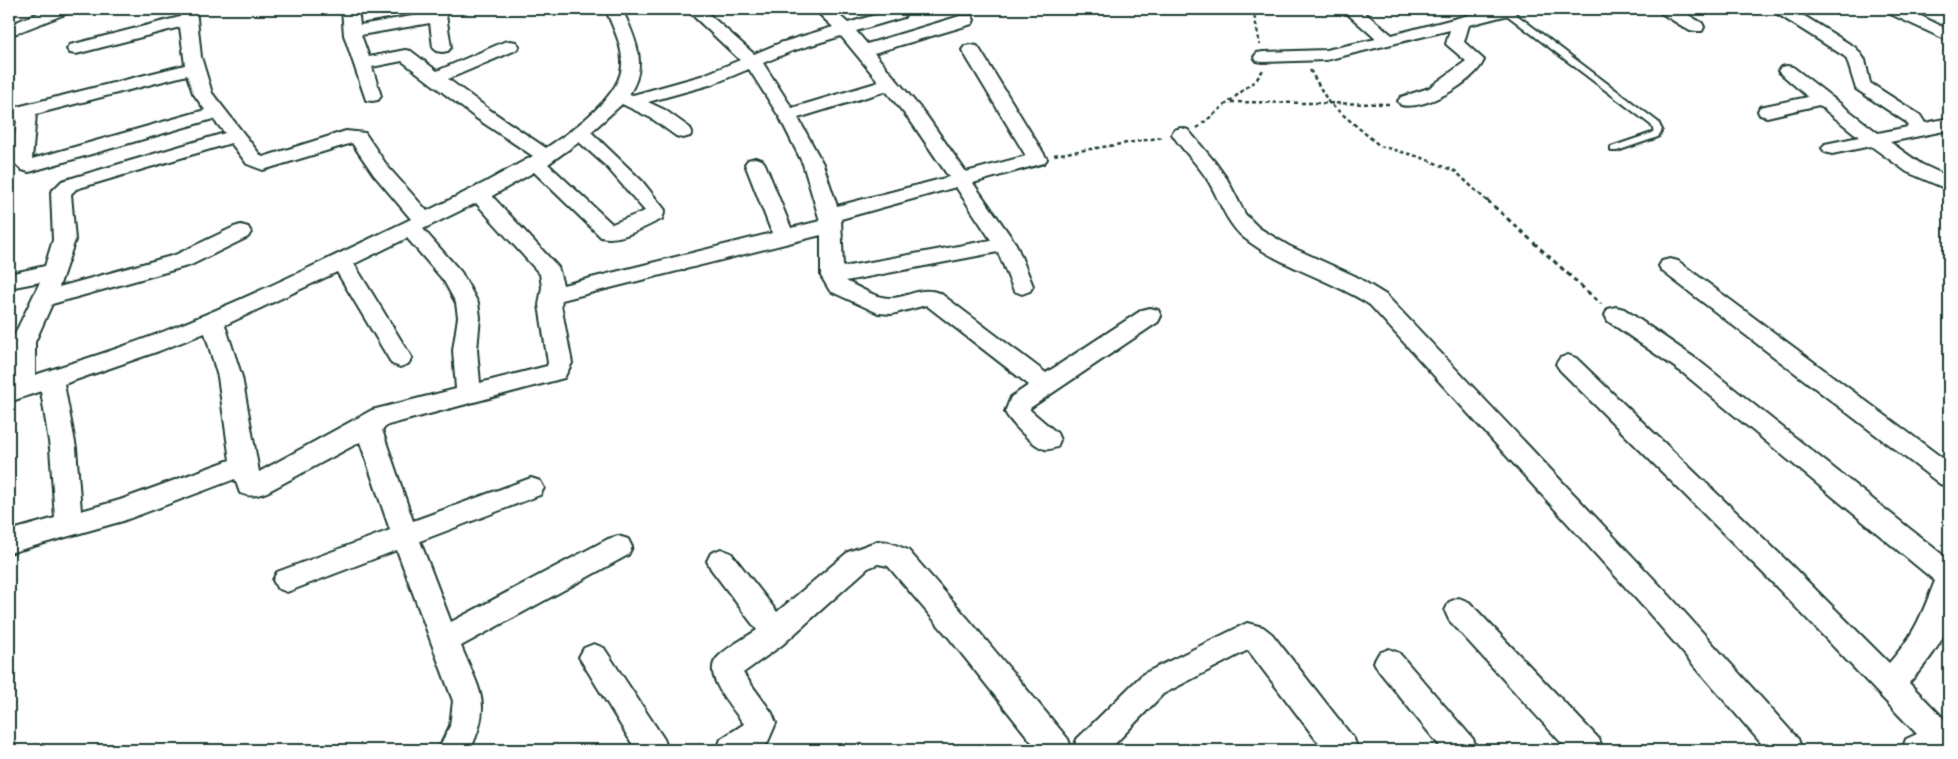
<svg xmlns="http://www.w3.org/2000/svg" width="1958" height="759" viewBox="0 0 1958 759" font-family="Delius,sans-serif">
<rect width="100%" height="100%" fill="#fff"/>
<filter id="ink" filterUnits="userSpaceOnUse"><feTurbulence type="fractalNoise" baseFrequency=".02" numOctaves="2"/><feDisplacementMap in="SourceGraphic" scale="10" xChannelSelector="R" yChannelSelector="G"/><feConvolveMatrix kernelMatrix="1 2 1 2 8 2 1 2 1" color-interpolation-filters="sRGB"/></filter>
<g filter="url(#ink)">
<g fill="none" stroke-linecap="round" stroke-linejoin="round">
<g stroke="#1f3d34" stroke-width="4">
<path id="lane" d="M1503 9H1509L1658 122 1662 130 1658 137 1617 151H1611V147L1652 133 1654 130 1651 125 1503 12Z"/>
</g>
<g stroke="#1f3d34" stroke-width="4">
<path id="street" d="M48 9H70L68 13 9 36V25Z
M180 9H196L201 57 212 93 261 156 263 157 346 131 365 133 388 167 427 211 484 183 533 156 476 118 402 61 372 67 381 96 378 100 372 101 366 100 344 35 342 9H358L360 25 429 13V9H445L451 47 448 51 442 52 436 51 433 47 430 23 361 35 369 57 405 50 411 51 437 71 504 42 510 41 516 42 519 46 516 50 448 79 490 110 546 148C571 132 622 96 622 64 623 44 612 27 606 9H622C635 38 649 65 629 94L633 95 701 76 740 60 686 9H703L754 54 780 43 833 27 814 9H832L848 23 895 9H904L906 13 904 17 856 31 867 44 960 16H972L974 20 972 24 874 53 926 115 966 172 1026 156 962 50 965 46 971 45 977 46 980 50 1047 159 1044 163 973 183 1016 244 1033 286 1030 291 1022 294 1014 291 998 252 846 281C859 287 875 298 890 298 910 298 917 286 940 293L1046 373 1142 310 1150 308 1158 310 1161 316 1158 322 1030 408V410L1057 433 1060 440 1057 447C1053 448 1050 450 1045 449 1033 446 1011 423 1005 412L1011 397 1029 385 926 305 892 314 878 313 830 291 821 276V235L562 300 561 305 572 363 564 378 388 425 382 430 413 521 531 478 540 481 544 488 540 495 420 541 451 622 608 539 618 536 628 539 632 547 628 555 461 646C479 690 493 703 470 750H438L450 726 453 701 397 550 287 592 277 588 273 580 277 572 390 530 360 442 267 492C257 496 250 497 240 493L235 479 123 521 9 553V531L55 518 50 448 41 391 9 402 11 342 40 282 9 288V274L45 266 53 240 51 192 62 181 225 133 213 119 29 172 22 170 12 161 17 119 9 121V109L185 65 180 27 76 54 70 53 67 49 70 45 180 17ZM841 36 879 82 792 108 763 63 792 51ZM749 69 780 118 803 164 820 221 791 228 765 164 762 160 755 158 748 160 745 164 772 233 563 285 558 267 492 196 534 172 601 237C621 242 644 227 662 219L665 210 642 181 591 132 622 104 651 118 676 136 683 138 690 136 692 132 690 128 665 110 648 102 713 84ZM187 75 193 93 205 110 32 159 36 114ZM886 91 912 123 949 177 837 206 823 164 798 118ZM579 142 606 166 645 211 612 224 548 164ZM231 143 247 164 263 170 352 143 374 175 411 219C330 258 249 298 165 331 122 348 78 361 35 375V342L52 304 191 265 248 237 251 232 248 227 241 225 234 227 175 255 59 287 75 240 71 194 76 189ZM956 187 991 240 843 267 841 219ZM476 203 540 274 542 287 539 305 548 363 547 366 480 383 477 350 480 317 478 303 461 272 423 229ZM407 238 444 281 456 303 458 317 453 350 456 389 372 410 259 472 242 377 225 325 337 272 392 364 400 367 408 364 412 358 354 264ZM205 333 218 377 230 460 120 500 81 511 76 448 64 384 159 351Z
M1342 9H1360L1392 35 1492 9H1518L1516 13 1469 25 1464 42 1484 60C1475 82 1424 111 1401 105L1398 101 1401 97 1429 88 1466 61 1446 44 1450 30 1326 60 1263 62 1257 61 1254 57 1257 53 1263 52 1326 50 1376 39Z
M1659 9H1678L1702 23 1704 27 1702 31H1690L1661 13Z
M1774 9H1793L1856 48 1865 60 1870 83 1920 115 1925 123 1949 118V130L1890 142 1921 164 1949 177V190L1907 172 1871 146 1832 154 1825 152 1822 148 1825 144 1859 137 1819 105 1767 117 1760 115 1758 111 1760 107 1808 97 1778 71 1781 67 1787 66 1793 67 1878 133 1908 127 1906 122 1856 89 1847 60 1844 56 1776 13Z
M1886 9H1907L1949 30V41L1888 13Z
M1181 128 1188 130 1214 161 1227 179 1245 214 1259 228 1289 246 1355 276 1386 295 1668 594 1798 739 1802 750H1767L1648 612 1370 305C1330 279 1280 267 1243 237 1225 221 1219 198 1207 179 1197 163 1182 150 1172 134L1174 130Z
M1670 259 1678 261 1949 463V487L1940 484 1662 271 1659 266 1662 261Z
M1616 307 1624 309 1699 361 1949 560C1949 577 1952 601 1949 618 1945 642 1925 665 1909 683L1949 724V750H1902L1906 739 1917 734 1768 578 1560 370 1556 364 1560 358 1568 355 1576 358 1788 562 1889 663C1915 634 1921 616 1935 581L1683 373 1608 321 1605 315 1608 309Z
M878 541 888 542 908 550 970 621 1068 739 1072 750H1038L950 639 888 566 878 564 868 568 782 645 743 673 772 713 776 723 767 744 758 750H717L721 739 744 724C734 709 700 674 718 657 729 646 745 638 757 630L711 569 707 561 711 553 721 549 731 553 777 612 848 552Z
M1459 598 1469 602 1599 739 1603 750H1568L1449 620 1445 611 1449 602Z
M1247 623 1263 627 1272 634 1354 739 1358 750H1324L1248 650 1163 694 1109 750H1073L1077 739 1143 674Z
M594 644 604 648 664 739 668 750H636L579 657 584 648Z
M1389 649 1399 653 1473 739 1477 750H1443L1379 671 1374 662 1379 653Z"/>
</g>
<path stroke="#1f3d34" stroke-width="2.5" stroke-dasharray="4 3" stroke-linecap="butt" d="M1253 9 1260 45
M1310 70 1329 103 1380 146 1420 157 1455 171 1488 202
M1231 102 1389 104
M1197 128 1257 79 1263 70
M1054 155 1164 137"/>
<path stroke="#1f3d34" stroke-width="3" stroke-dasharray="5 4" stroke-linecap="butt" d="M1487 200 1601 304"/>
<use href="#lane" fill="#fff" fill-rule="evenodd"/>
<use href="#street" fill="#fff" fill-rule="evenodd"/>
</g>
</g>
<rect width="1958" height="759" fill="none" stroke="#fff" stroke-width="30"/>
<rect x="15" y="15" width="1928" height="729" fill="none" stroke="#1f3d34" stroke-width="2" filter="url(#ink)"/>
</svg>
